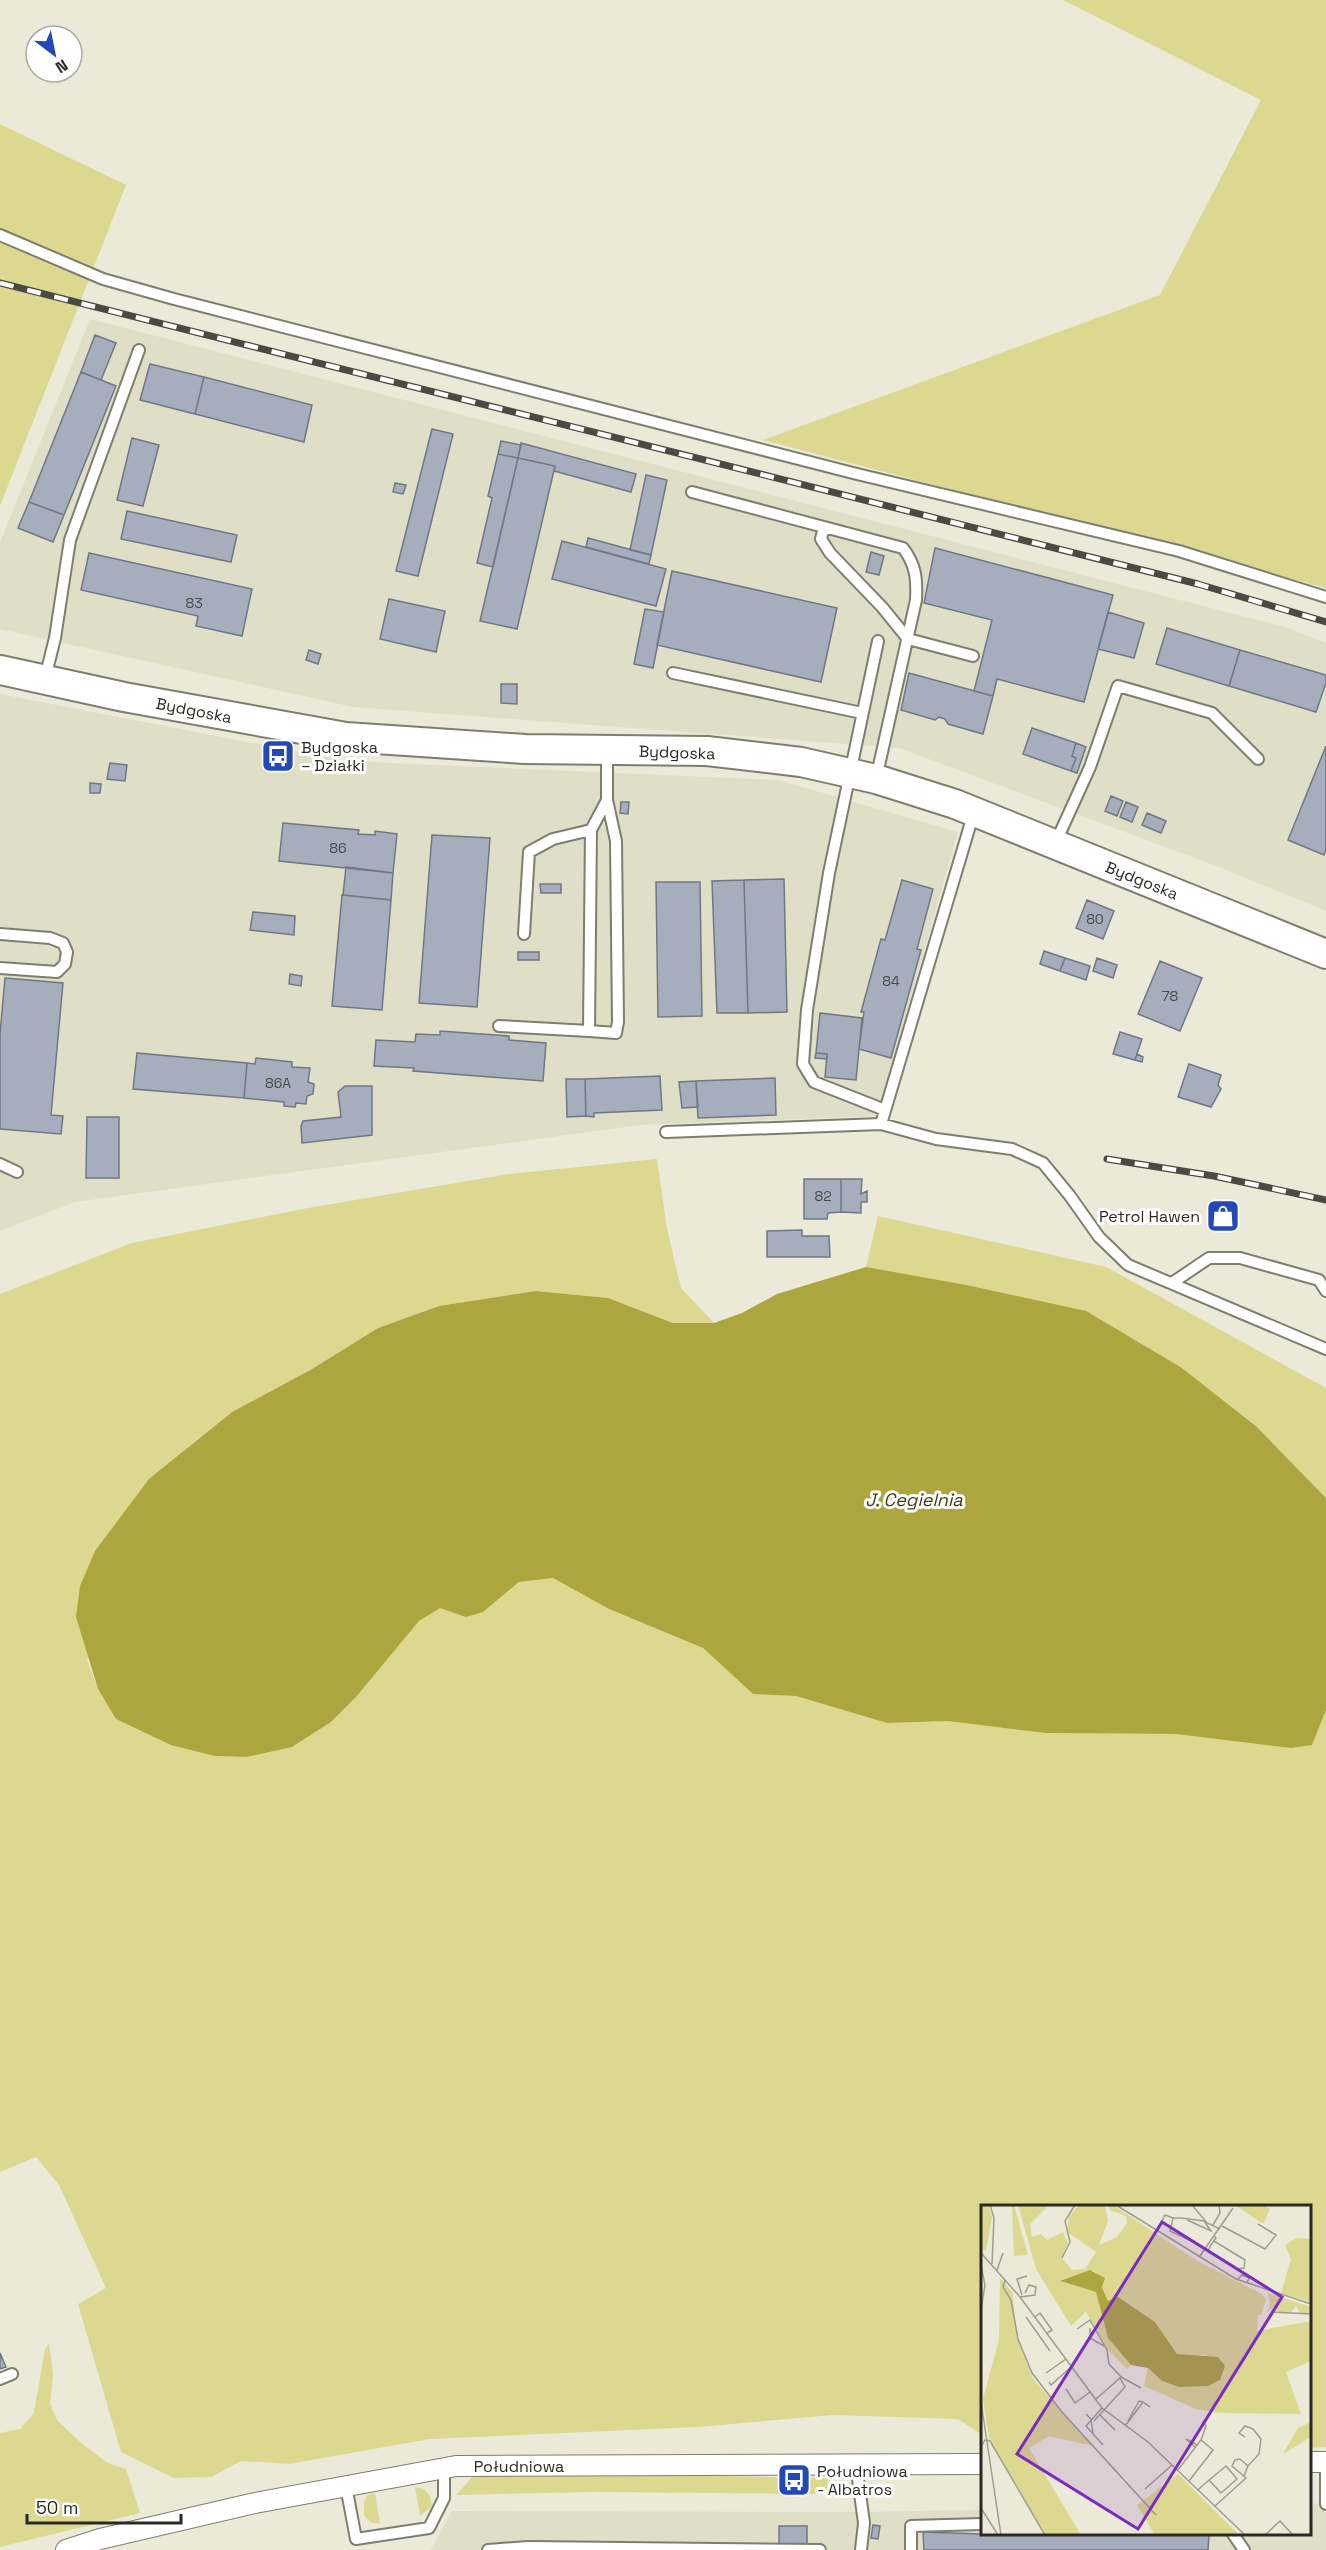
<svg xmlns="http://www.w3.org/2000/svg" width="1326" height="2550" viewBox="0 0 1326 2550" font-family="'Space Grotesk',sans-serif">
<rect width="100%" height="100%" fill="#ebead8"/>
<path fill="#dfdec6" d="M90 319 1285 627 1326 643V911L1219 867 899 748 353 707 0 629V543Z
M0 694 345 761 778 780 958 832 877 1116 640 1125 75 1202 0 1231Z
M1326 2503V2550H431L452 2511 856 2512 982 2510V2534H1310V2504Z"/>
<path fill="#dcd890" d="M1063 0H1326V588L763 440 1160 295 1261 100Z
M0 124 126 185 0 506Z
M657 1159 667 1229 681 1288 714 1323H673L608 1298 536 1291 439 1306 378 1328 312 1369 232 1412 188 1447 87 1660 98 1689 117 1719 215 1756 247 1757 292 1747 331 1722 356 1697 419 1621 439 1608 483 1612 519 1582 553 1578 609 1609 703 1648 753 1694 796 1696 887 1723 948 1721 1045 1733 1176 1734 1291 1748 1312 1745 1326 1710V2447L1310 2448V2206H982V2435L958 2419 833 2415 698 2427 430 2439 289 2464 241 2461 211 2477 174 2478 121 2452 78 2304 106 2288 59 2185 36 2157 0 2172V1294L132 1243 308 1208 509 1174Z
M878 1216 1106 1267 1326 1388V1498L1257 1427 1182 1368 866 1267Z
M49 2344 53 2374 50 2404 57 2420 81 2443 108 2463 126 2469 140 2513 0 2547V2433L20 2429 34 2413 45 2349Z
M602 2474 828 2478 827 2494 594 2492 456 2495 474 2475Z
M415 2487 424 2489 430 2496 432 2506 420 2516Z
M375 2493 380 2524 370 2522 364 2515V2503L367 2495Z"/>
<path fill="#ada63f" d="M866 1267 966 1285 1086 1311 1182 1368 1257 1427 1326 1498V1710L1312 1745 1291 1748 1176 1734 1045 1733 948 1721 887 1723 796 1696 753 1694 703 1648 609 1609 553 1578 519 1582 483 1612 466 1617 440 1608 419 1621 356 1697 331 1722 292 1747 247 1757 215 1756 171 1745 116 1719 98 1689 76 1617 80 1586 95 1551 149 1479 232 1412 312 1369 378 1328 439 1306 536 1291 608 1298 673 1323H714L742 1313 777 1294Z"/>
<path fill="#a6adbd" stroke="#707785" stroke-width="1.5" d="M95 335 116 343 101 380 81 372Z
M150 364 204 377 195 414 140 400Z
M81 372 116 386 64 515 29 502Z
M204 377 312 405 304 442 195 414Z
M432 429 453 434 418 576 396 571Z
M132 438 159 445 143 506 117 500Z
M501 441 521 445 518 458 498 454Z
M521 443 636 474 631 492 554 471 555 466 518 458Z
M498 454 518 458 493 567 477 563 492 498 488 496Z
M518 458 555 466 517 629 480 621Z
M646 475 667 480 651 555 630 550Z
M395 483 406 485 403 494 393 492Z
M29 502 64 515 53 542 18 528Z
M127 511 237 535 231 562 121 539Z
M588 538 651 555 649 564 586 547Z
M562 541 666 569 656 606 552 579Z
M935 548 1113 595 1084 702 997 679 993 696 974 691 992 620 924 603Z
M871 552 884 556 879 575 866 572Z
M89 553 252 589 242 636 196 626 198 616 81 590Z
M672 571 837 608 821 682 657 645Z
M389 599 445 611 436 652 380 639Z
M645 609 664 612 653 668 634 664Z
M1108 612 1144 623 1134 658 1098 649Z
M1167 628 1240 650 1229 686 1156 664Z
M309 650 321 654 318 664 306 660Z
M1240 650 1326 675V683L1316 712 1229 686Z
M909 673 993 696 983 734 948 724 945 719 939 717 935 720 901 710Z
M501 684H517V704L501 703Z
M1032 728 1076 743 1072 756 1076 758 1071 771 1023 754Z
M1076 743 1086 747 1077 773 1071 771 1076 758 1072 756Z
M1326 746V849L1324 855 1288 840Z
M110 763 127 765 125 781 107 779Z
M90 783 101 784 100 793H90Z
M1111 796 1123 801 1117 816 1105 811Z
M621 802H629L628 814 620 813Z
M1126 802 1138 807 1132 822 1120 817Z
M1147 813 1166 821 1161 833 1142 825Z
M283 823 359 830 358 834 375 835V831L397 834 393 873 279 861Z
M432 835 490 838 477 1007 419 1003Z
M346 867 393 873 391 900 343 895Z
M784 879 787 1012 748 1013 744 880Z
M744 880 748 1013H717L712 881Z
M902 880 933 889 917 949 921 950 891 1058 859 1049 864 1012H861L881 939 885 940Z
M656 882H700L702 1016 658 1017Z
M540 884H561V893H541Z
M342 895 391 900 382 1010 332 1006Z
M1087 900 1114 911 1103 939 1076 928Z
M253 912 295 916 294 935 250 930Z
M1044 951 1065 958 1060 971 1040 964Z
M518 952H539V960H518Z
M1065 958 1090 966 1086 980 1060 971Z
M1097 958 1117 965 1113 978 1093 971Z
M1160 961 1202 978 1180 1031 1138 1014Z
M290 974 302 976 301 986 289 984Z
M5 978 63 983 51 1115 63 1116 61 1134 0 1129V1034Z
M820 1013 862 1018 856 1080 825 1077 827 1054 816 1053Z
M440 1031 509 1036V1040L546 1043 543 1081 413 1071 414 1068 374 1066 376 1040 415 1042 416 1034 440 1035Z
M1120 1032 1142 1039 1135 1060 1113 1054Z
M137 1053 247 1063 244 1098 133 1089Z
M816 1053 827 1054V1059L815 1058Z
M1137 1054 1143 1057 1142 1062 1135 1060Z
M256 1058 292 1062V1067L310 1068 308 1082 314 1084 313 1094 307 1096 306 1104 296 1103 295 1107 284 1106V1102L244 1098 247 1063 255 1064Z
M1189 1064 1221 1075 1218 1085 1221 1089 1211 1107 1178 1097Z
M660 1076 662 1110 594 1113V1117L586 1116 585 1079Z
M775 1078 776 1115 698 1118 696 1081Z
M566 1079H585L586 1116 567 1117Z
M696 1081 698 1107 682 1108 679 1082Z
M345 1086H372V1135L302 1143 301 1126 303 1121 341 1117 338 1092Z
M87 1117H119V1178H86Z
M804 1179H841V1212L828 1213 827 1219H804Z
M841 1179H862L861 1194 867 1191V1202H861V1213L841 1212Z
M802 1230V1236H829L830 1257H767V1231Z
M0 2353 6 2367 0 2369Z
M873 2525 880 2526 878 2539 871 2538Z
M779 2526H807V2550H779Z
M923 2532 982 2534H1209L1208 2550H924Z"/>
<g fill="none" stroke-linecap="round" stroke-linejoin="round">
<g stroke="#7e7e6e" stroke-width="14">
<path id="lane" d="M0 235 103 279 174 299 857 474 1179 551 1326 597
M692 492 903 548C916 565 917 579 916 600L876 779
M824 527 821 539 830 553 882 607 908 639 973 656
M878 641 829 873 807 1010 803 1064 814 1082 885 1110
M673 673 862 713
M45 678 55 638 70 540 139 350
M974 812 881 1124 936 1139 1012 1149 1043 1163 1070 1196 1099 1237 1128 1265 1326 1349
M1055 844 1090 767 1118 686 1212 713 1258 759
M0 934 50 938 63 943 67 952 65 964 57 972 0 968
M524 934 529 852 553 839 591 830
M499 1026 589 1031 591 830 607 800V750
M589 1031 616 1033 618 1022 616 841 607 800
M666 1132 881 1124
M0 1164 17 1172
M1172 1283 1209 1258H1240L1319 1280 1326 1291
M0 2379 12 2374
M1326 2462V2504
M856 2464 864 2523 861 2550
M346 2486 356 2539 429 2528 444 2498V2468
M1233 2534 1244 2550
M911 2549V2526L982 2524
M488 2550 528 2547 820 2550"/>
</g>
<g stroke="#7e7e6e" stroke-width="22">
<path id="street" d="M1310 2462H1326
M66 2550 100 2539 255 2503 456 2466 982 2464"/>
</g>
<g stroke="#7e7e6e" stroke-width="32">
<path id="secondary" d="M0 670 124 697 346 737 525 749 707 751 801 762 876 779 955 804 1326 954"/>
</g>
<use href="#lane" stroke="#fff" stroke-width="10"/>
<use href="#street" stroke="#fff" stroke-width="20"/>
<use href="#secondary" stroke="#fff" stroke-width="28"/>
<g stroke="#4a4a41" stroke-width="7">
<path id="rail" d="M0 283 1198 584 1326 622
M1107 1159 1214 1176 1326 1200"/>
</g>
<use href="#rail" stroke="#fff" stroke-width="4.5" stroke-dasharray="14" stroke-linecap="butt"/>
</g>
<defs>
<g id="bus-square" transform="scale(1.725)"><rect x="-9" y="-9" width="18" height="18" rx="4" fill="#2349b7" stroke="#fff"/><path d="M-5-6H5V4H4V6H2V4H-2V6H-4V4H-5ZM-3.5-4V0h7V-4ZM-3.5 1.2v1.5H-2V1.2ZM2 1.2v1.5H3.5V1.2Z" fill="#fff"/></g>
<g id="shop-square" transform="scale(1.725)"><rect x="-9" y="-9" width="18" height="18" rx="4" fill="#2349b7" stroke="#fff"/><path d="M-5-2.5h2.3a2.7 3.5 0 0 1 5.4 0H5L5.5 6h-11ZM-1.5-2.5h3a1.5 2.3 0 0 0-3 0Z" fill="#fff"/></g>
</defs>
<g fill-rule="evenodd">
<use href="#bus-square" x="278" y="756"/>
<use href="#shop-square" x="1223" y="1216"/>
<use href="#bus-square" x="794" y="2480"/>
</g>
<g text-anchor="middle" stroke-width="6" stroke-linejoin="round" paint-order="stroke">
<g font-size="14" fill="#494b4a">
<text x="194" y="608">83</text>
<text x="338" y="853">86</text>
<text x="1095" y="924">80</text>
<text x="891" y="986">84</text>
<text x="1170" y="1001">78</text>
<text x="278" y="1088">86A</text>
<text x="823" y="1201">82</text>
</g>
<g font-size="16" fill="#2a2a23" stroke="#fff">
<text transform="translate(194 710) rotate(11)" y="6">Bydgoska</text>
<text transform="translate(677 752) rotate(2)" y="6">Bydgoska</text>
<text transform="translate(1142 880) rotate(22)" y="6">Bydgoska</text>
<text x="519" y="2472">Południowa</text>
</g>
<g font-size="16" fill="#2a2a23" stroke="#fff" text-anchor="start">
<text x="301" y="753">Bydgoska<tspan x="301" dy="18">– Działki</tspan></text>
<text x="1200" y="1222" text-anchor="end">Petrol Hawen</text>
<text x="817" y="2477">Południowa<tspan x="817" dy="18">- Albatros</tspan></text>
</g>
<g font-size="18" font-style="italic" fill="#403d12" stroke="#fff">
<text x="914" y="1506">J. Cegielnia</text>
</g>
</g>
<g transform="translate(981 2205)">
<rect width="330" height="330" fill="#ebead8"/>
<path d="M0 0H7L11 12 5 46 0 43ZM31 0H33L47 50 33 51ZM37 0H68L49 19 51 32 60 29 66 35 82 27 87 38 81 53 91 65 104 64 115 47 86 27 88 12 98 0H124L127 16 118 40 136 32 146 18 145 11 129 5 127 0H132L218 57 281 89 285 94 280 110H277L276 126 330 116V156L305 167 320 209 238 208 215 204 163 181 167 163 181 176 206 182 224 149 211 153 196 149 174 117 137 91 127 96 116 68 110 65 81 77 115 87 127 133 150 160 146 164 128 146 105 107 90 121 55 64ZM254 0H281L289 4 282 19ZM315 33 330 34V97L300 88 310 54 304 40ZM19 73 31 87 37 135 52 174 112 241 68 231 48 243 100 330H65L8 233 2 194 18 134ZM287 88 330 102V108H319L315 101 309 108 297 107 293 102 285 108 289 101ZM330 217V232L302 249 317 223ZM197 269 258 330H174L156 300Z" fill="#dcd890"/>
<path d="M109 65 124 73 121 82 127 96 136 91 174 117 196 149 237 152 244 161 239 175 227 181 198 182 181 176 167 163 150 160 127 133 115 87 79 76Z" fill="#ada63f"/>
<path fill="none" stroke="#9e9d90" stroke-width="1.5" d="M9 0 13 13 11 59M135 0 255 74 330 99M211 0 226 18 239 24M206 15 230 26 223 16 200 13H192L189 26 219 40M232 20 239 8 238 0M241 21 284 44 295 30 277 19M176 25 184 10 192 13M233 31 235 33 230 40 227 46 256 64 263 63 264 55 233 36M0 48 39 92 121 203 167 237 264 330M219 51 252 3M81 53 89 37 84 16 94 0M0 60 4 80 0 105M16 65 22 48M257 74 261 70 268 73 266 78M24 75 22 82 30 95 37 134 51 168 81 207 175 310M41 90 36 74 46 71M39 92 54 90 55 82 48 80 44 88M290 107 330 109M45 112 69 146M54 112 59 108 71 125 66 128M109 123V133L123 141M96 124 109 115 126 145 128 159 140 172 114 195M65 168 85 154M140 172 160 183M68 177 70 180 90 162M85 184 94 198 109 187M0 197 20 330M121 203 105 221 122 240M105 209 110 214 112 229M119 210 134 225M113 216 144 182 139 173M147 216 158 196 162 197M144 221 162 197 169 202M264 232 258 228 264 221 272 224 280 234 278 249 267 261M0 242 4 235 9 236 64 330M214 242 205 234 216 240M197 265 220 235 225 221 222 216M208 276 232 245 220 235M164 284 191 260M217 285 221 281 245 261 256 274 240 288 228 275M234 301 265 273 251 261 254 255 259 254 267 261 263 271M0 303 17 330M284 330 299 316 312 330"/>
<path fill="#7b2cbf" fill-opacity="0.15" stroke="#7b2cbf" stroke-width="3" d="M181 17 301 92 157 324 36 249Z"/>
<rect width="330" height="330" fill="none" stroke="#2a2a23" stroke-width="3"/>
</g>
<g transform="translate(54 54) rotate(148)"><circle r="28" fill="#ffffff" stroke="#aaaaa7" stroke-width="1.5"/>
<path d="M0-4.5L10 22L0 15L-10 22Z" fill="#2349b7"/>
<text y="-9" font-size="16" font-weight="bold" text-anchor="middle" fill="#2a2a23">N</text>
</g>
<path d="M27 2514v9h154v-9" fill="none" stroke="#2a2a23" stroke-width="3"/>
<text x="36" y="2514" font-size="18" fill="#2a2a23" stroke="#ffffff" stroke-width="4.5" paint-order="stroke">50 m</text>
</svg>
